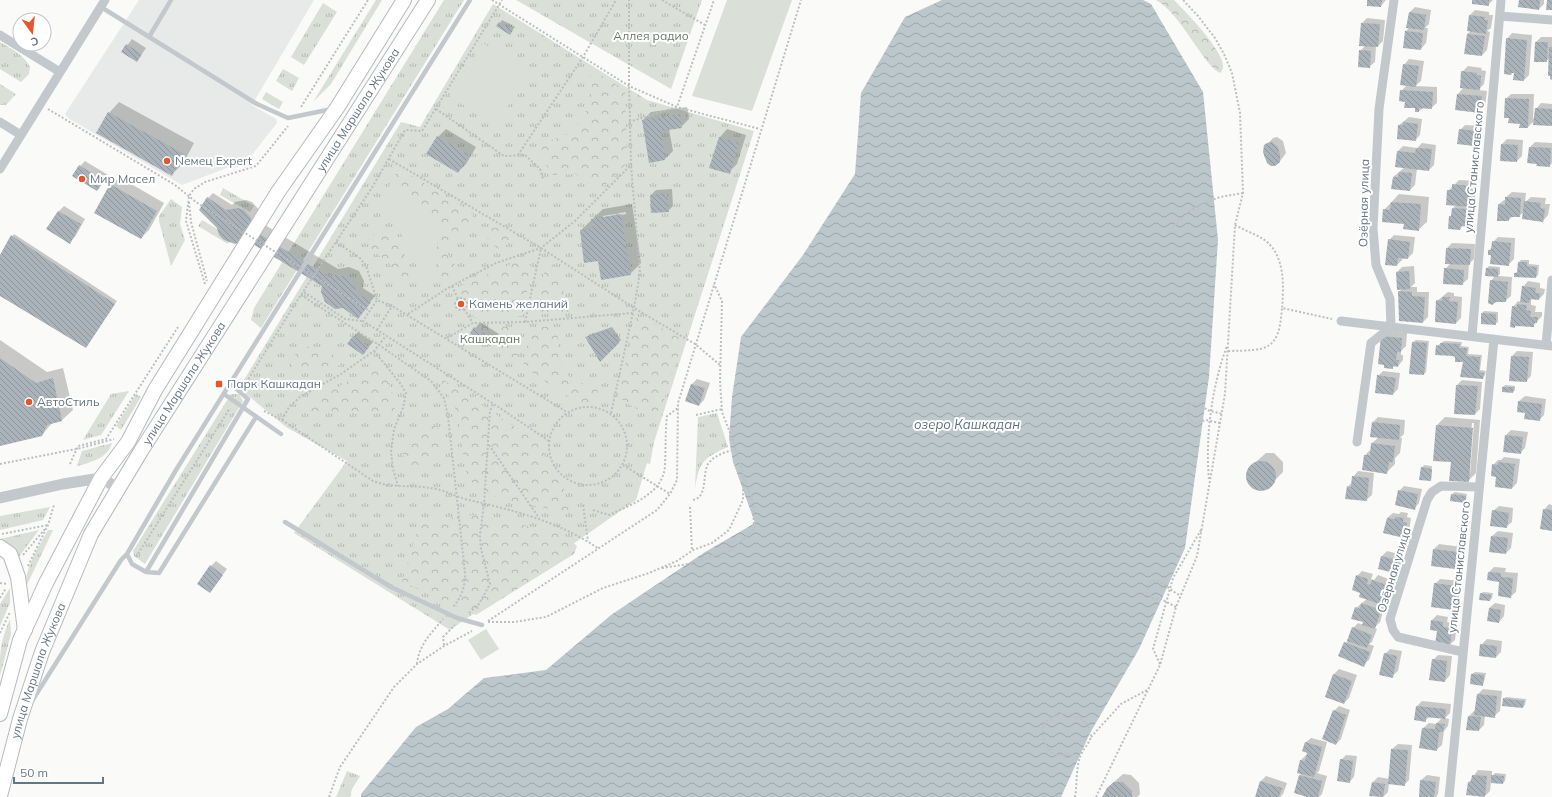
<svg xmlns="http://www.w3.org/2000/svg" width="1552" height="797" viewBox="0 0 1552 797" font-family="Mulish,sans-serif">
<defs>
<pattern id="grass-tufts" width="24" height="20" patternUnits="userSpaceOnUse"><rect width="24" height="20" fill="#dadfd7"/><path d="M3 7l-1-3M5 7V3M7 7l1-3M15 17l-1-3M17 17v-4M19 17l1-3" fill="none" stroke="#b4b9b4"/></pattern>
<pattern id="forest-crowns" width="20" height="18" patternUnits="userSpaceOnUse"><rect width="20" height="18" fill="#dadfd7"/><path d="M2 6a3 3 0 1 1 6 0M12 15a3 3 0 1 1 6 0" fill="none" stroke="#b4b9b4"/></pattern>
<pattern id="water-waves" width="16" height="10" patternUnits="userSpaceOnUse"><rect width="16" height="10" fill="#bbc7cb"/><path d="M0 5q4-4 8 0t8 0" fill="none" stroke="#9ca6aa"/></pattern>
<pattern id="building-back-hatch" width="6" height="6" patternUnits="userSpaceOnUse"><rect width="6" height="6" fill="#aab3b9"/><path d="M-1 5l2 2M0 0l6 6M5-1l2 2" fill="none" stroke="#8e969c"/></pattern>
</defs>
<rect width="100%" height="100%" fill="#fafaf8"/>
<path fill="#e8e9e9" d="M139 0H314L252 105 276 119 277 123 248 160 182 185 68 118 65 114Z"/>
<path fill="url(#grass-tufts)" d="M376 0H382L331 84 313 102Z
M444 0H464L261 328 251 320 254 308Z
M516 0H702L671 89Z
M323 3 337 12 304 65 291 57Z
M493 4 647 100 754 131 654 442 650 464 647 463 636 500 450 630 294 533 347 461 286 427 239 388 401 122 420 127Z
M0 42C12 49 24 55 30 67L29 74 21 82 0 69Z
M283 69 299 78 292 91 276 81Z
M0 84 16 94 6 105H0Z
M266 92 283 102 279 109 262 99Z
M223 188 254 206 250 212 220 195Z
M171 199 182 207 180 224 185 240 171 266 159 221V216Z
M202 220 232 238 228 244 198 226Z
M129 391 101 435 83 440 111 394Z
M136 394 141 397 121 430 116 426Z
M231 394H239L243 401 145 564 134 556 133 551Z
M717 413 728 447C703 458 699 462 695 489L698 417Z
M112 443C108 458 90 463 77 466L82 451Z
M50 507 43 520 0 530V516Z
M39 530 18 558 13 548 0 539Z
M48 530H53L26 587C24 570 39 546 48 530Z
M10 588V603L0 626V604Z
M10 619 11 634 0 676C0 650 0 643 10 619Z
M347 771 360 776 352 789 350 797H336Z"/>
<path fill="url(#forest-crowns)" d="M1156 0H1174C1186 12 1223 50 1223 66 1223 68 1222 70 1221 73 1205 69 1181 13 1156 0Z
M588 67 625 90 627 163 598 192 576 174 553 175 536 150 546 142 566 135 579 124 587 109 592 94V83Z
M399 168 473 213 472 225C456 229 454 239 447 253L461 275 450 283 435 271C441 257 432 251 441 236L423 206 389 186Z
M490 227 499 228 514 239 500 250 489 242 485 231Z
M386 228 393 235 414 276 401 282 390 264 372 250 368 238Z
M523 259 532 267 522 316 474 318C470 311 471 305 468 298L459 295 456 288Z
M551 263 558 272 569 312 533 315 546 266Z
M642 317 681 339 682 343 661 409C647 419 630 405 618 397L636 318Z
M474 327H522L516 363 490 346 494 340Z
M531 327H557C558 339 558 363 566 373 571 381 588 385 597 387L600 408 589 406 578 407 569 397 523 367Z
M305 346 330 353 343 361 337 367 294 371 290 359Z
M371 367 386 378 396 401 394 414 299 411Z
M439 377 541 444 547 463 563 485 570 513 497 498 467 479 457 412Z
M431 423 439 429 441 449 413 470 404 464 403 452Z
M474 515 562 533 577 546 574 554 476 615 402 582 420 521Z"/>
<path fill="#dadfd7" d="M727 0H792L752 111 692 96Z
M483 43 529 72 496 125 449 96Z
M389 186C408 197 434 208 444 229L437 244V261L435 271 423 280C411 253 401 225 377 207Z
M486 629 499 649 481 660 468 640Z"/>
<path fill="url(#water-waves)" d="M942 0H1143L1151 4 1203 92 1218 240 1209 377 1185 548 1139 649 1090 733 1061 797H361V794L416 727 448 709 484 678 546 670 611 615 705 552 755 523 733 462 729 439 732 397 741 337 803 255 855 174 861 93 905 17Z"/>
<path fill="#0003" fill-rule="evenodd" d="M1368 0H1386L1381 6Z
M1473 0H1493L1488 5Z
M1520 0H1544V4L1539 9Z
M1415 7 1431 10 1429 24 1425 28H1428L1426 43 1421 49 1406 31 1410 27V12Z
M1475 10 1489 12V15H1493L1491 28 1487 31 1490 32 1487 50 1482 55 1467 34 1471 31 1470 15Z
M1367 18 1385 20 1383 41 1378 46H1376L1375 62 1369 67 1360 51 1366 45 1362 23Z
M502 20 515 27 510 33 498 26Z
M1512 33 1532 35 1529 75 1524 80 1515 72 1507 39Z
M1541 37H1552V79L1550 58 1546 61 1536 42Z
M132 39 146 48 137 61 123 51Z
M1409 59 1424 61 1421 81 1415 86 1437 87V103L1431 108H1423L1419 111 1416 108 1406 101 1401 91 1407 85 1404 65Z
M1468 66 1482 68 1481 70 1486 71 1484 84 1478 90 1487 91 1485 106 1480 111 1456 109 1458 94 1464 87 1462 72Z
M1511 94H1534L1533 119H1535L1536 109 1541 103 1552 104V125L1535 120 1528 127 1510 117 1506 99Z
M119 102 194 143 183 164 172 174 109 113Z
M687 107 689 119 681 127 669 129 673 151 665 159 650 162 643 120 651 112Z
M1409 117 1422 119 1420 135 1415 140 1399 125Z
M1465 125 1481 126 1479 140 1474 145 1460 130Z
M446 129 476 147 466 164 458 172 438 137Z
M727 129 746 135 737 164 729 172 711 167 720 137Z
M1277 137 1283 141 1286 153 1278 164 1268 162 1264 156V148L1273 138Z
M1507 139 1523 140 1522 156 1517 161 1502 144Z
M1535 142 1552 143V163L1549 166 1530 147Z
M1422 143 1436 145 1434 165 1429 170 1417 168 1415 185 1410 190 1393 177 1405 167 1398 151 1403 146 1417 148Z
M85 161 108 175 97 190 80 166Z
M119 177 164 203 149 230 141 238 111 185Z
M1459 180 1476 181 1475 201 1471 204 1474 205 1473 221 1468 226 1463 225 1460 229 1450 217 1452 214 1453 208 1456 205 1448 191Z
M672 189 673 206 668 211 651 195 656 190Z
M1512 192 1526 193 1525 202 1531 197 1546 198 1545 204H1550L1548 215 1543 221 1524 212 1519 216H1513L1509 220 1498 205 1504 200H1506V197Z
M213 193 232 205 235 202 246 200 252 202 259 210 260 222 338 269 349 267 359 271 364 281 363 288 375 296 358 318 323 285 208 198Z
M1399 194 1429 197 1427 222 1419 229 1405 223 1384 210Z
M632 204 641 263 630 274 599 260 581 230 603 209ZM626 212V214L603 218V216Z
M64 206 85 219 75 237 69 242 48 229 59 211Z
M14 234 117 301 88 344 0 295V257Z
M1394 235 1415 237 1413 253 1408 258 1403 257 1402 260 1397 265 1389 240Z
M1498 237 1515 238 1514 259 1508 265 1492 254 1489 250 1493 247V242Z
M1452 243 1475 244 1474 259 1469 264 1468 279 1462 284 1445 269 1451 263H1446L1447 248Z
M1521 260H1529V264L1539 265 1538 275 1536 277 1515 273 1519 271V262Z
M1414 266 1415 283 1411 287H1417V292H1429L1428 317 1423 322 1399 292 1403 288 1397 272 1402 267Z
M1489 266 1500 267V274L1498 276 1512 277 1511 296 1505 301 1491 281 1495 276 1487 268Z
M1528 281 1540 283V288L1545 289 1544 294 1539 299 1533 298 1531 300V305L1536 306 1535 312H1542V316L1533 326 1516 325 1515 327 1513 307 1518 301 1521 302 1523 287Z
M1448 292 1454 293V296L1462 297 1461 318 1456 323 1437 301Z
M1484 311 1498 312V322L1495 324 1482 313Z
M480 322 499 334 490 345 472 333Z
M612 327 621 340 600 360 587 337 589 335Z
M1387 331 1407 333 1406 346 1401 351V355H1403V360L1398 366 1395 365 1392 368 1385 364 1379 363Z
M358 332 373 342 363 354 353 337Z
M0 340 47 372 63 368 73 410 62 420 53 422 42 435 0 445Z
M1416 340 1429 341 1426 372 1424 374 1410 373 1413 342Z
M1444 341 1462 342 1461 346 1469 347 1468 354 1482 355 1480 370 1486 371 1485 375 1483 378 1464 361 1437 346Z
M1517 351 1533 352 1531 376 1526 381 1512 356Z
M1383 371 1400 373 1398 389 1393 394 1376 392 1378 376Z
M697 379 710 383 704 400 699 405 686 401 692 384Z
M1462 380 1482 382 1480 409 1475 414 1457 385Z
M1505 385 1515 386V390L1513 392 1503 387Z
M1525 396 1546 399 1544 415 1539 420 1526 412 1519 401Z
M1378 417 1405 420 1404 434 1400 438H1402L1400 453 1395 458V464L1387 472 1365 455 1372 448V443L1379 437 1373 422Z
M1445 417 1480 420 1476 473 1468 481 1452 461 1437 425ZM1472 423H1474L1470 474H1468Z
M1511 430 1528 432 1525 448 1520 453 1504 451 1506 435Z
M1266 453H1274L1283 462V472L1267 488 1258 490 1251 486 1246 475 1250 467Z
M1504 457 1520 459 1517 483 1512 488 1497 476 1493 465 1498 460H1501Z
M1424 465 1432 466 1431 480 1422 468Z
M1358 471 1374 473 1372 495 1366 500 1348 487 1352 482 1353 477Z
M1404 486 1422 489 1419 503 1414 509 1399 491Z
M1455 492 1467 494 1466 500 1464 502 1452 494Z
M1549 504 1552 505V530L1544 510Z
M1499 506 1513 508 1512 522 1506 527 1493 511Z
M1401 512 1408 513 1407 517 1411 518 1409 531 1404 536 1387 518 1393 513 1399 514Z
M1498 531 1513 533 1511 548 1506 553 1490 551 1492 536Z
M1439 544 1462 547 1460 563 1455 568 1432 565 1434 549Z
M1387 551 1403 555 1400 567 1395 572 1379 568 1382 556Z
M216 561 227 569 210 592 211 566Z
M1494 567 1506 568 1505 572 1518 573 1516 592 1510 597 1500 581 1489 572Z
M1362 571 1373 574 1371 579 1374 580 1378 575 1397 582 1396 588 1390 593 1387 592 1385 598 1380 603 1385 605 1380 622 1374 628 1377 629 1372 642 1369 644 1374 646 1369 660 1363 665 1340 656 1353 628 1358 623 1363 625 1364 622 1356 608 1367 599 1362 592 1357 576Z
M1440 579 1461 581 1458 604 1453 609 1435 584Z
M1483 592 1493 593 1492 598 1490 600 1481 594Z
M1495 603 1505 605 1504 616 1499 622 1489 608Z
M1437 615 1448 617 1447 622 1457 623 1455 640 1449 645 1432 620Z
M1487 639 1502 641 1501 652 1496 657 1481 645Z
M1390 649 1402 651 1398 671 1392 676 1385 654Z
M1438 655 1452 656 1450 675 1445 681 1433 660Z
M1339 669 1357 675 1349 698 1344 703 1326 697 1334 674Z
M1475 672 1486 673 1484 682 1482 685 1472 674Z
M1483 689 1502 691 1500 711 1494 716 1485 715 1484 725 1479 730 1469 716 1474 711H1476L1478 694Z
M1506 697 1526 699 1525 705 1523 707 1504 699Z
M1422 701 1451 704 1450 713 1445 718 1449 719 1448 726 1444 731 1442 745 1436 750 1423 728 1429 723 1436 724 1442 718 1429 717 1425 721 1417 706Z
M1339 706 1350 710 1341 739 1336 744 1334 711Z
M1311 738 1327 742 1319 771 1317 773 1327 776 1322 794 1319 797H1310L1300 775 1302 773 1301 760 1306 755 1308 756 1305 743Z
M1398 744 1412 745 1409 780 1404 785 1389 783 1388 792 1383 797 1370 795 1373 782 1378 777 1390 779 1392 749Z
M1346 755 1357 756 1354 777 1349 782 1341 760Z
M1478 770 1492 771V776L1495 773 1506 774 1505 781 1503 783 1491 782 1490 791 1485 796 1469 782Z
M1123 774 1131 775 1139 783 1140 794 1137 797H1103L1107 788Z
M1427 775 1440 777 1438 794 1436 797H1420L1421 780Z
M1266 776 1287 783 1283 794 1280 797H1256L1261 781Z"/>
<path fill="url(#building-back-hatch)" d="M1367 0H1382L1381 7 1367 6Z
M1472 0H1489V6L1472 4Z
M1519 0H1540L1539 10 1518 7Z
M1547 0H1552V10H1546Z
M1409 12 1426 15 1424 30 1406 28Z
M1469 15 1485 17 1484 20H1488L1486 34 1467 31Z
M499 22 513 30 510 35 496 26Z
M1361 23 1380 24 1378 47 1359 46Z
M1405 31 1423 33 1421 50 1403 48Z
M1467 34 1485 36 1482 56 1464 54Z
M1506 38 1527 40 1524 81 1513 80 1514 73H1512L1511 75 1504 74Z
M1535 42H1548L1547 62H1534Z
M126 44 142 54 137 62 121 52Z
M1549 47H1552V80L1550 79V76H1548Z
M1359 50 1371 51 1370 68 1358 67Z
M1403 64 1419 66 1416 87 1400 85Z
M1461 71 1477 73V75L1481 76 1480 90 1460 88Z
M1400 90 1433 92 1432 109 1419 108V112H1415V108H1404L1405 102 1399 101Z
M1457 94 1482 96 1480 113 1455 110Z
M1505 98 1529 99 1528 128H1519L1520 124 1508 123 1509 118H1504Z
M1535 108 1552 109V126L1533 125Z
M108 112 184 154 172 176 96 133Z
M680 114 682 128 661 131 665 160 649 163 642 120Z
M1403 122 1418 124 1416 141 1397 139 1398 125H1403Z
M1459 129 1476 131 1474 146 1457 144Z
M437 136 469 155 458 173 426 154Z
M719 137 739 143 730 174 709 168Z
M1272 142 1278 147 1280 155V162L1275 166H1271L1267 163 1263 152 1264 145 1267 143Z
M1501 144 1518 145 1517 162 1500 161Z
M1529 147 1551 148 1550 167 1536 166 1537 164 1527 163Z
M1416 148 1432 149 1429 171 1395 167 1397 151 1415 153Z
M79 165 104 181 97 191 72 176Z
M1399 172 1412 173 1410 191 1391 189 1393 177H1398Z
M110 184 157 211 141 239 94 213Z
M1452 184 1471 186 1470 207 1446 205 1447 190H1452Z
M667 193 669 212 651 213 650 195Z
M207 197 226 210 238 208 244 210 251 218 253 230 329 277 335 275 346 276 354 284 356 292 371 302 358 319 343 308 335 309 325 302 321 292 322 286 246 240 235 244 224 240 219 235 217 228 199 210Z
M1505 197 1521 198 1520 217H1509V221H1497L1498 204 1505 205Z
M1524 201 1541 203 1540 208 1545 209 1543 222 1522 219Z
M1391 202 1421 204 1419 231 1403 229 1404 224 1382 222 1383 209 1390 210Z
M1452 208 1470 209 1468 227 1461 226 1460 230 1448 229 1449 216H1451Z
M58 211 81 224 70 244 46 229Z
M621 214 631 275 601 280 598 261 584 263 580 230 593 228 591 219Z
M11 235 115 304 86 348 0 296V255Z
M1388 239 1410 242 1408 259 1398 258 1397 266 1385 265Z
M1492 241 1511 243 1509 266 1490 264 1491 255H1488V250H1491Z
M1446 248 1471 249 1470 265 1445 264Z
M1518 262H1527V266L1537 267 1536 278 1514 277V273H1517Z
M1444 268 1464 270 1463 285 1443 284Z
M1486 268 1498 269V277L1485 276Z
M1409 271 1410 289 1397 290 1396 272Z
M1490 280 1508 282 1506 302H1496L1492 305 1488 303Z
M1522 286 1536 288 1535 293H1540L1539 300 1530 299 1529 303 1520 302Z
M1398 291 1412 292V296L1425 297 1423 323 1399 321Z
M1442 297H1450L1449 301 1458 302 1456 324 1435 322 1436 300 1442 301Z
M1517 304 1527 305 1526 310 1531 311 1530 317H1538L1537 323H1534V327L1515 326V328L1510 327 1512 306 1517 307Z
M1481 313 1496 314V325L1481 324Z
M474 327 494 340 490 346 470 333Z
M610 329 619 343 600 362 585 337Z
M353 336 369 347 363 355 347 344Z
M1381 336 1402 338 1401 352H1397L1396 360H1399L1398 367 1393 366V369L1384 368V365L1378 364Z
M1412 342 1427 343 1424 375 1409 374Z
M1440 343 1460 344 1459 348H1467L1466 356 1480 357 1479 372 1484 373 1483 379 1460 377 1463 362H1455V357L1453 356 1435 355 1436 345 1440 346Z
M1511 356 1529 357 1527 382 1509 381Z
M0 358 36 383 53 378 62 421 47 425 42 436 0 446Z
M1377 375 1396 378 1393 395 1375 393Z
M691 384 705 388 699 406 685 401Z
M1456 385 1478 386 1475 415 1454 414Z
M1502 387H1514L1513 393 1502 392Z
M1518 401 1542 404 1540 421 1524 419 1525 413 1517 412Z
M1372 422 1400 425 1399 440 1370 437Z
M1436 425 1473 428 1469 482 1449 481 1451 462 1433 461Z
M1505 435 1523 437 1521 454 1503 452Z
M1371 443 1395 446 1393 462H1389L1387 474 1362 470 1364 455H1370Z
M1246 476a15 15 0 1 1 30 0a15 15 0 1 1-30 0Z
M1498 462 1515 464 1512 489 1495 487 1496 477 1491 476 1492 464 1498 465Z
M1421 467 1432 469 1431 481 1419 480Z
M1352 476 1369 478 1367 501 1345 499 1347 486 1351 487Z
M1398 490 1418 494 1415 510 1395 505Z
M1451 494 1466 496 1465 503 1450 501Z
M1543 509 1552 510V531L1540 529Z
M1492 510 1509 513 1507 528 1490 526Z
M1395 517 1404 518 1403 522 1407 523 1404 538 1383 533 1387 518 1395 519Z
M1491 536 1508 538 1506 554 1489 552Z
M1433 549 1458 552 1455 569 1431 566Z
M1381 556 1398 560 1395 573 1378 569Z
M210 565 223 575 210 593 197 584Z
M1488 572 1501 573V577L1513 578 1511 598 1498 596 1499 582 1487 580Z
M1356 575 1368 579 1367 584 1370 585 1372 580 1393 587 1391 594 1384 592 1380 604 1359 597 1360 593 1352 590Z
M1434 583 1456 586 1453 610 1431 607Z
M1480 593 1491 595 1490 601 1479 600Z
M1361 603 1381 610 1375 629 1362 625 1363 622 1351 619 1355 607 1360 609Z
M1489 608 1501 610 1499 623 1487 621Z
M1431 620 1443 622V627L1452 628 1450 646 1435 644 1437 631 1430 630Z
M1352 627 1372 635 1367 648 1347 641Z
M1344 642 1370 652 1364 667 1338 656Z
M1480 644 1497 646 1496 658 1479 656Z
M1384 653 1397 656 1393 678 1379 675Z
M1432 659 1447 661 1445 682 1429 680Z
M1333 674 1352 681 1344 704 1325 697Z
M1471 674 1484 675 1483 686 1470 684Z
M1477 694 1497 696 1495 718 1474 715Z
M1503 698 1524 701 1523 708 1502 706Z
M1416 706 1446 709 1445 719 1426 717V722L1414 720Z
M1333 710 1346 715 1336 745 1322 739Z
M1468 716 1481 717 1479 731 1466 730Z
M1436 723 1445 724 1443 732H1439L1437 751 1419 748 1422 728 1435 729Z
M1305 742 1322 747 1314 777 1297 773 1300 760 1305 761 1307 753 1302 751Z
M1391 749 1408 750 1405 786 1388 784Z
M1340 759 1353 761 1350 783 1337 781Z
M1299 775 1322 781 1318 797H1307L1294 793Z
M1472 775 1487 776 1485 797 1466 795 1468 782H1471Z
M1491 775 1504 776 1503 784 1491 783Z
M1420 780 1436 782 1434 797H1419Z
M1260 781 1282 788 1279 797H1255Z
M1114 782H1123L1132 791V797H1102L1107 788Z
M1372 782 1385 784 1383 797 1369 796Z"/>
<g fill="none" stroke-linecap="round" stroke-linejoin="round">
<g stroke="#b5babe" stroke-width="16">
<g id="primary">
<path d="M0 547 10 554 18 577 25 630"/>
<path d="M0 714 20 640 46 583 101 478 128 442 155 390 278 192 337 108 404 0"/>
<path id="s1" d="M0 796 20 719 42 652 91 534 141 451 428 0"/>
</g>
</g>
<path stroke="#bbbfc2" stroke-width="2" stroke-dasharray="2 2" stroke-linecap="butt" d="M492 0 629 86 677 107 760 129
M662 0 705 25
M301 107 368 0
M48 109 175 185 196 202 205 208
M436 109 504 156 525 155 540 169 543 179
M629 122 677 107 714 0
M518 155 583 57 616 0
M389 159 541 248 634 308 695 344 720 365
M189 202 191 222 207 281
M1174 225 1198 205 1220 197 1243 193
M1235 225C1244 230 1255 234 1263 239 1285 253 1284 285 1282 308L1332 319
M336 242 360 258 366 266 377 300
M205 284 186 221 189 196 194 189 205 182 256 166 288 126
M452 286 458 299
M304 292 345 319 362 321
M301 295 379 345 431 381 444 398 448 416 465 573C465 587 462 597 452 608
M349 298 370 311
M455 304a6 6 0 1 1 12 0a6 6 0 1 1-12 0Z
M464 309 473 323
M408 314 448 288 496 263 541 248 575 221 631 165 629 82V0
M525 322 541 248
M377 330 392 306
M447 338 473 323 525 322 633 313
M374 351 400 383 406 393 403 408 394 429 391 452 393 469 398 486
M1228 351C1267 350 1279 352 1282 308
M244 386 293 307 373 186 405 130 422 131 502 0
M549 446a39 39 0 1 1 78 0a39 39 0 1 1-78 0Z
M264 411 282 420 373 481C394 489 414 484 436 489 446 491 455 496 465 499 512 510 559 521 599 549
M611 413 634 308 640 272 631 165
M696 415 722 409
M282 420 289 407 300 397 341 374 374 351 386 336
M1220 423 1206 420 1196 423 1189 420 1187 411 1191 405 1200 404 1207 410 1222 414
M549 441 500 408 363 321 377 300 392 306 567 412
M489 445 539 518
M0 464 81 448 114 439
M70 464 78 446 106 439 178 327
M623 465 670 494
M1209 479C1205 438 1212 385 1227 346
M693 500C708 497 702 475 708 464 714 455 726 452 736 449
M583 505 588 541
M690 507 692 551
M593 510 609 515C630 505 664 494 665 465 666 448 665 433 667 416L678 408
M2 534 48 525
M23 555 45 529
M136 557 230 408
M28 566 48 525 54 505
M662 568 688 564 732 550 754 529 753 502 744 476
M0 583 7 584
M0 598 6 588
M1176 607 1161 599H1154L1147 593 1148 587 1151 581C1163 579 1169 591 1180 595
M469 613 479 604 490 584 481 549 480 536 484 503 490 411 493 404
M488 621 657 510 670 494 677 480 678 403 801 0
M488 622H514L546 617 603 588 649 573 677 561 693 550 712 543 729 530 743 500V474L734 443 722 412 720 381 722 301 714 284
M0 633 10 612
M444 645 443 637 455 625
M417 664C419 644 431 634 443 619
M1160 664 1153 649 1173 578 1201 530
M1091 737 1121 704 1149 689
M329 797 340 767 394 687 417 664 444 646 472 631
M1075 797C1077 786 1076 768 1080 757 1082 750 1090 743 1091 736 1091 732 1087 724 1085 722 1063 701 1023 724 1054 754L1072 755 1079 758
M1096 797 1160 665 1176 607 1197 556 1225 394 1235 225 1243 193 1240 113 1232 73 1224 54 1215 38 1198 16 1183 0"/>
<path stroke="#c3c8cc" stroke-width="4.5" d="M101 7 257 104 288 118 332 109
M149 37 171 0
M224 394 281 434
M285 522 391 587 457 618 482 625
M127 554 176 470 470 0
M146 572 159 573 256 417
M32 701 121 560 127 554 132 564 146 572 248 399 231 384"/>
<path stroke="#c3c8cc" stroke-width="9" d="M1500 16 1552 20
M0 35 60 72
M0 122 21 135
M0 169 105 0
M1341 321 1552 346
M1472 336 1501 0
M1546 345 1552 280
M1357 442 1371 343 1391 327 1390 299 1376 265 1373 228 1379 109 1394 0
M1463 652 1398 637 1393 630 1390 619 1427 500 1432 492 1441 486 1479 487
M1449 797 1494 339"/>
<path stroke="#c3c8cc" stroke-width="11" d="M0 498 63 484 101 478 118 488"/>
<use href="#primary" stroke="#fff" stroke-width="14"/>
<path stroke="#bbbfc2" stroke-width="2" stroke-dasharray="2 2" stroke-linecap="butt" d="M205 208 349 298"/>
</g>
<g fill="#e4572e" stroke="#fff" stroke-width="1.5">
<circle cx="167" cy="161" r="4"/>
<circle cx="82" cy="179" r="4"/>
<circle cx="461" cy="304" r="4"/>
<rect x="215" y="380" width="8" height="8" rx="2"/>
<circle cx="29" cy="402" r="4"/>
</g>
<g text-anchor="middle" stroke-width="4" stroke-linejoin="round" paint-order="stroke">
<g font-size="12" fill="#687a64" stroke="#fff">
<text x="651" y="40">Аллея радио</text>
<text x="490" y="343">Кашкадан</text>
</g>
<g font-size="12" fill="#657683" stroke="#fff">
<text dy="4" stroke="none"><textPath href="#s1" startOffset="779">улица Маршала Жукова</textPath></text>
<text transform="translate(1474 167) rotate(-85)" y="4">улица Станиславского</text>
<text transform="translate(1364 203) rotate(-89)" y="4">Озёрная улица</text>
<text dy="4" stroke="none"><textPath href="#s1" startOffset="455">улица Маршала Жукова</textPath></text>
<text transform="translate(1459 567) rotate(-84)" y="4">улица Станиславского</text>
<text transform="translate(1394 570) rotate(-73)" y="4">Озёрная улица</text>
<text dy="4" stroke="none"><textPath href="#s1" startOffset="131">улица Маршала Жукова</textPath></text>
</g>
<g font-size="12" fill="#657683" stroke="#fff" text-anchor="start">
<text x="175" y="165">Nемец Expert</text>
<text x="90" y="183">Мир Масел</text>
<text x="469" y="308">Камень желаний</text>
<text x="227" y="388">Парк Кашкадан</text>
<text x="37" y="406">АвтоСтиль</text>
</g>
<g font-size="13" font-style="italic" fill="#60757c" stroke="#fff">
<text x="967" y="429">озеро Кашкадан</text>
</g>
</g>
<g transform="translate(32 32) rotate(165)"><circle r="19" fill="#ffffff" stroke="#c1c8cd"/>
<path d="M0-3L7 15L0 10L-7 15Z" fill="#e4572e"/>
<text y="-6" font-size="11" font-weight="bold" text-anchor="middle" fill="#657683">С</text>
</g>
<path d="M14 777v6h89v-6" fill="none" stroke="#657683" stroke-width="2"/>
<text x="20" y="777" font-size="12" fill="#657683" stroke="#ffffff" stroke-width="3" paint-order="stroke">50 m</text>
</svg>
